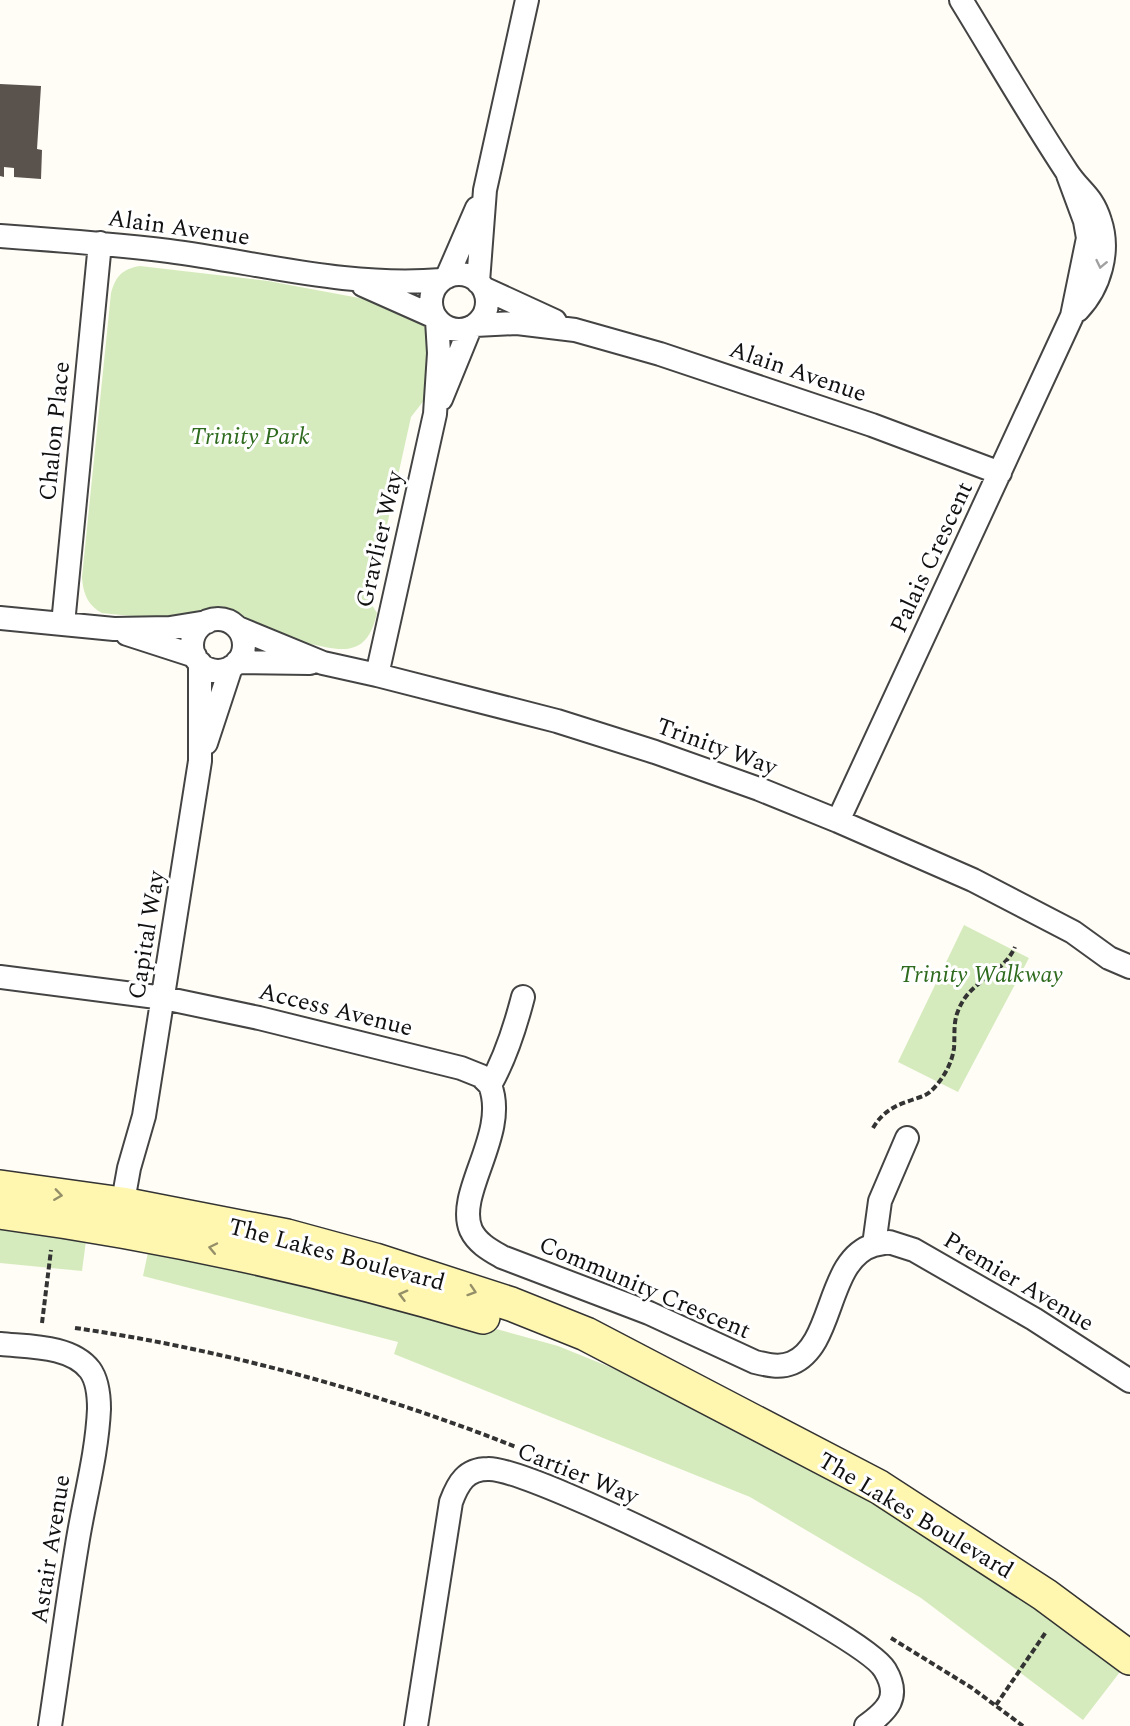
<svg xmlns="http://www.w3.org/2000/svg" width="1130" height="1726" viewBox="0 0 1130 1726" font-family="Spectral,serif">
<rect width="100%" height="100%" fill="#fffdf5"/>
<path fill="#d5ebbd" d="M140 266 268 281 370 300 417 320 427 327 433 338 425 399 411 417 370 602 377 613C367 657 344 652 307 643 294 640 279 638 267 633 249 625 243 608 220 607 208 606 200 613 189 615 159 619 131 616 102 613 87 605 83 592 82 577L111 293C116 276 122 269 140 266Z
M964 925 1029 958 958 1092 898 1062Z
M0 1220 87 1233 82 1271 0 1263Z
M150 1243 413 1306 558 1346 679 1395 832 1474 983 1566 1123 1668 1083 1720 921 1598 750 1497 394 1354 398 1342 143 1276Z"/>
<path fill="#5a524d" d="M0 84 41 86 37 149 42 150 41 179 14 177V168L4 167V177L0 176Z"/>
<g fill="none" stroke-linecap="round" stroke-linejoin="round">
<g stroke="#444" stroke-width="26">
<path id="street" d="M961 0C996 57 1030 116 1067 172 1080 192 1092 195 1100 221 1110 251 1100 287 1078 310
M0 236C56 240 113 244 169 251 260 263 349 288 442 280
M431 302a28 28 0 1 1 56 0a28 28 0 1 1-56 0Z
M447 277 477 208
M478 282 485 190 527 0
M363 285 435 317
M483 288 555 321
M475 325 517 323 575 330 660 354 872 425 1000 473
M441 399 470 328
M0 618 114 629 170 628 207 622
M192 645a26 26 0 1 1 52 0a26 26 0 1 1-52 0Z
M63 624 100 243
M238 628 323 663 377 675 557 721 655 752 759 789 838 821 973 880 1073 932 1109 958 1130 967
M127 634 195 656
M237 662 310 663
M377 675 435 414 439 353 437 320
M206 743 231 667
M838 821 1072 316 1088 238 1085 221 1068 175
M0 977 164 998 259 1018 461 1068 481 1076 490 1085
M523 997C515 1028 506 1057 490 1085 509 1134 455 1193 471 1230 477 1243 490 1250 502 1257L649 1313 755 1362C767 1365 780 1368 792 1363 835 1345 826 1259 874 1245L880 1201 907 1138
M120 1218 129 1168 144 1116 200 761V663
M874 1245 889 1242 914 1250 1034 1319 1130 1381
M0 1344C28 1347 71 1345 90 1370 98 1381 99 1396 99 1409 97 1455 84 1500 77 1545 67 1605 59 1666 50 1726
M416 1726 451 1502C458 1483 466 1469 488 1469 533 1467 864 1633 885 1670 901 1697 888 1710 866 1726"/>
</g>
<g stroke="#333" stroke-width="36">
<path id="secondary" d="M0 1187 122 1204 287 1236 375 1260 511 1304 586 1334 879 1487 1045 1595 1130 1658
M0 1212C163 1234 325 1270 483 1317"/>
</g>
<path stroke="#333" stroke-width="4" stroke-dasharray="6 3" stroke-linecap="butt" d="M873 1128C881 1114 893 1106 909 1101 916 1098 924 1097 930 1092 942 1081 952 1064 954 1048 955 1036 953 1023 958 1011 970 979 1002 976 1015 947
M42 1323 51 1250
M75 1328C222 1349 378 1392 516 1447
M891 1638 972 1688 1023 1726
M996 1705 1046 1632"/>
<use href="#street" stroke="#fff" stroke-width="22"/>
<use href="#secondary" stroke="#fff6b0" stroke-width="33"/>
</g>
<defs><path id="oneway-chevron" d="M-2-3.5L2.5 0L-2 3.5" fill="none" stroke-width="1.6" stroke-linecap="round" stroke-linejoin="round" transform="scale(1.5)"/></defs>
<use stroke="#a0a0a0" href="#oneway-chevron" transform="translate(1101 264) rotate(102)"/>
<g stroke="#948f68">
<use href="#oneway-chevron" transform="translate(58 1195) rotate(8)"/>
<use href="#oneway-chevron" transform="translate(213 1248) rotate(-168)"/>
<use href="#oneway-chevron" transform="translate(472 1291) rotate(18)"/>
<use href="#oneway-chevron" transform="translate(403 1295) rotate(-165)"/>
</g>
<g text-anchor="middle" stroke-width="6" stroke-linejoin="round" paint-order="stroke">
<g font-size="24" fill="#111" stroke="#fff">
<text transform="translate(179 227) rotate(8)" y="8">Alain Avenue</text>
<text transform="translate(798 371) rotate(19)" y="8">Alain Avenue</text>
<text transform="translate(54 431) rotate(-84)" y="8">Chalon Place</text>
<text transform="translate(379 539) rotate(-77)" y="8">Gravlier Way</text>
<text transform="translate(931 557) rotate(-65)" y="8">Palais Crescent</text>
<text transform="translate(717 746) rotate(20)" y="8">Trinity Way</text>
<text transform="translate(146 935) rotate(-81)" y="8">Capital Way</text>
<text transform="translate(336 1009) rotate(14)" y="8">Access Avenue</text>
<text transform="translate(337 1254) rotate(15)" y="8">The Lakes Boulevard</text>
<text transform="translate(1019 1281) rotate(31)" y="8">Premier Avenue</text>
<text transform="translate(645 1287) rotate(23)" y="8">Community Crescent</text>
<text transform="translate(578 1473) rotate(22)" y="8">Cartier Way</text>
<text transform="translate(916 1515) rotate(31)" y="8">The Lakes Boulevard</text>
<text transform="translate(50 1549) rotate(-81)" y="8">Astair Avenue</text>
</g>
<g font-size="24" font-style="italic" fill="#2f6b1f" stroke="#fff">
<text x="250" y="444">Trinity Park</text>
<text x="981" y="982">Trinity Walkway</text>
</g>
</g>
</svg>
